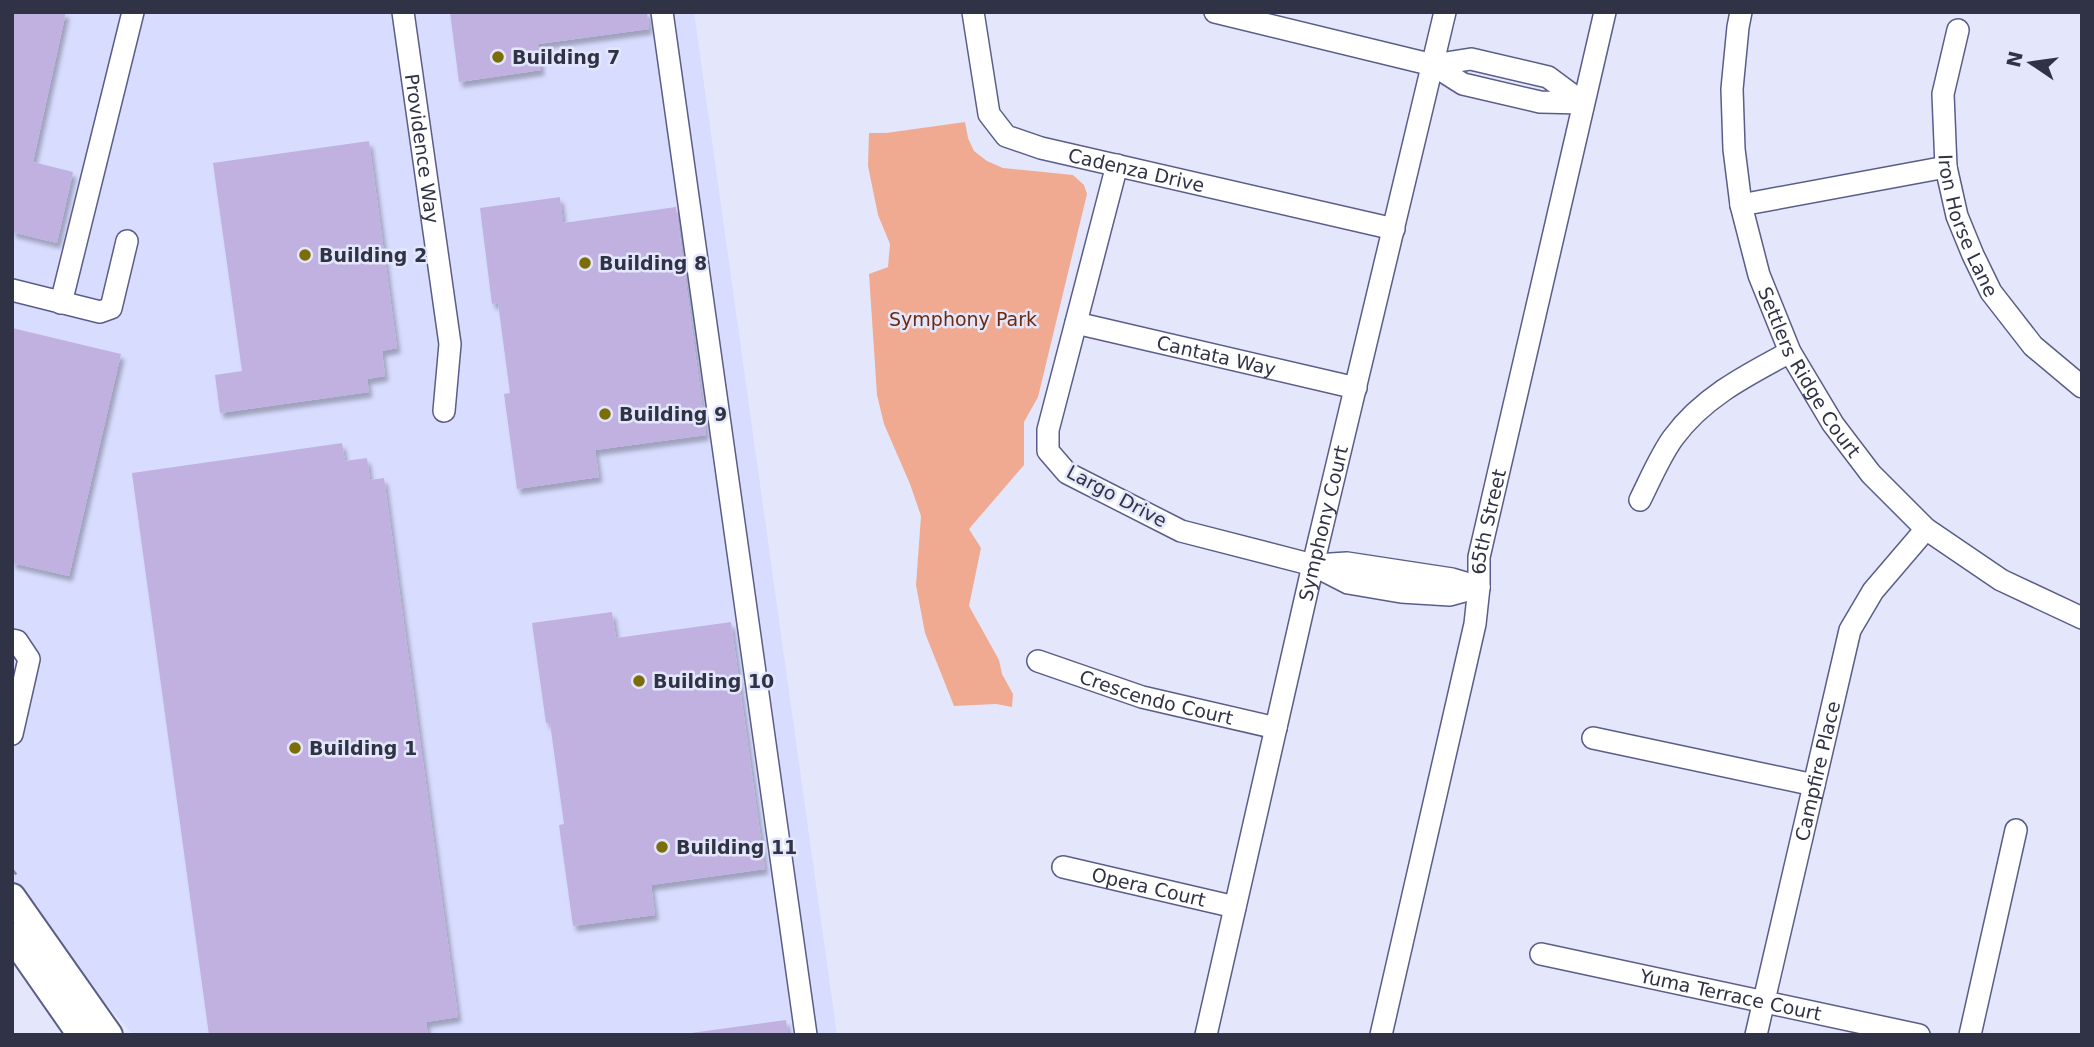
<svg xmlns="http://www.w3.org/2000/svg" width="2094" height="1047" viewBox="0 0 2094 1047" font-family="'DejaVu Sans',sans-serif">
<defs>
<filter id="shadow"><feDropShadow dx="3.5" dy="5.5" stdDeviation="2" flood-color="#0004"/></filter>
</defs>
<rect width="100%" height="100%" fill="#e4e7fb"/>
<path fill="#d8dcff" d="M12 12H694L837 1035H133L90 986 12 880Z"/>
<path fill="#f0aa91" d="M965 122 968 138 974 151 987 161 1003 168 1073 175 1084 185 1087 194 1038 397 1024 422V465L969 529 981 548 969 606 999 660 1002 674 1013 694 1012 707 996 704 954 706 925 633 916 585 921 516 910 484 884 424 877 395 869 274 888 267 890 244 878 215 868 166 869 133H886Z"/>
<path fill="#c1b1e1" filter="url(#shadow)" d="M12 12H66L33 162 73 172 57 243 12 232Z
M450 12H647L649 29 538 44 541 70 459 82Z
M369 141 397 348 382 351 385 376 367 379 369 392 220 413 215 375 242 371 213 163Z
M560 197 563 223 676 207 706 435 595 450 599 477 517 489 504 394 510 393 498 303 492 304 480 208Z
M12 328 121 354 69 576 12 563Z
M342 443 345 461 367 458 370 480 384 478 458 1017 426 1022 428 1035H209L132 473Z
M612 612 616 638 731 622 765 869 651 885 655 915 573 926 559 825 564 824 550 723H546L532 623Z
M786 1020 788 1035H691V1033Z"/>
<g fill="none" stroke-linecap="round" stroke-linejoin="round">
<g stroke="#595d88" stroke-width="24">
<g id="minor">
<path id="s1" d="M403 12 450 344 444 411"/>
<path d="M662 12 806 1035"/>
<path id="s2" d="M973 12 989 114 1006 136 1041 148 1394 229"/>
<path d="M1215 12 1433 65 1463 84 1540 102 1583 103"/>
<path id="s3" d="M1741 12 1738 27 1732 89 1734 149 1741 205 1759 275 1790 352 1833 424 1871 474 1926 529 2001 580 2082 618"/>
<path id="s4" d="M1958 30 1943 94 1946 167 1957 216 1973 255 1991 292 2033 346 2082 387"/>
<path d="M1433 65 1471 59 1548 77 1583 103"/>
<path d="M1117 165 1048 430V451L1067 473 1181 531 1313 565 1348 583 1401 592 1450 595 1479 587"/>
<path d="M1741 205 1946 167"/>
<path d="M12 290 100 312 111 308 127 241"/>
<path d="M61 303 133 12"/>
<path id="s5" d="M1076 323 1356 388"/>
<path d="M1640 500C1650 480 1660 456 1673 438 1703 397 1747 375 1790 352"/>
<path d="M1315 565 1347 563 1452 579 1479 587"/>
<path d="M12 640 17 641 29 659 12 734"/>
<path id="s6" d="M1038 661 1142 697 1276 728"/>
<path d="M1593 738 1814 785"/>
<path id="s7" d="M1063 867 1235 907"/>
<path id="s8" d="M1541 954 1919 1035"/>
<path id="s9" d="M1206 1035 1313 565 1445 12"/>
<path id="s10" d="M1381 1035 1475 624 1479 587V557L1605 12"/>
<path id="s11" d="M1756 1035 1850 630 1873 591 1926 529"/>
<path d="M1970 1035 2016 830"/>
</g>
</g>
<g stroke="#595d88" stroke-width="30">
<path id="major" d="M12 897 109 1035
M12 936 81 1035"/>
</g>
<path stroke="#8b8ea1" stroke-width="2.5" stroke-dasharray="7 3.5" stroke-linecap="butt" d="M12 869 18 877"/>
<use href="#minor" stroke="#fff" stroke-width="21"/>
<use href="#major" stroke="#fff" stroke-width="26"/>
</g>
<g fill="#7b6d08" stroke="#e4e7fb" stroke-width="2.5">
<circle cx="498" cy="57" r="7"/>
<circle cx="305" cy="255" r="7"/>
<circle cx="585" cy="263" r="7"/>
<circle cx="605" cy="414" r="7"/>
<circle cx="639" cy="681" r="7"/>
<circle cx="295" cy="748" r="7"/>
<circle cx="662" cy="847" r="7"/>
</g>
<g text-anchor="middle" stroke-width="5" stroke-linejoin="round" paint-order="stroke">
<g font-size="19" font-weight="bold" fill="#303245" stroke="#e4e7fb" text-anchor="start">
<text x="512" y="64">Building 7</text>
<text x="319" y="262">Building 2</text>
<text x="599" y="270">Building 8</text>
<text x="619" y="421">Building 9</text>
<text x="653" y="688">Building 10</text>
<text x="309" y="755">Building 1</text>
<text x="676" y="854">Building 11</text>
</g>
<g font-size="19" fill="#303245" stroke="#e4e7fb">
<text dy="7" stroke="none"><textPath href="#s1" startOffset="138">Providence Way</textPath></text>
<text dy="7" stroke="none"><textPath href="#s2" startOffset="266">Cadenza Drive</textPath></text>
<text dy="7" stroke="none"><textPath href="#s4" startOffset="201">Iron Horse Lane</textPath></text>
<text dy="7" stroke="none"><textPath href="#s5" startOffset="144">Cantata Way</textPath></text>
<text dy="7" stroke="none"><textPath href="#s3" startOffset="376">Settlers Ridge Court</textPath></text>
<text transform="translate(1117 496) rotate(28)" y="7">Largo Drive</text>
<text dy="7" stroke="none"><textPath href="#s9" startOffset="525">Symphony Court</textPath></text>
<text dy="7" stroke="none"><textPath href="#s10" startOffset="525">65th Street</textPath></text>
<text dy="7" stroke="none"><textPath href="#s6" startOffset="124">Crescendo Court</textPath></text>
<text dy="7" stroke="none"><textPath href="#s11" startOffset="271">Campfire Place</textPath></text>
<text dy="7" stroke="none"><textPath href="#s7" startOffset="88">Opera Court</textPath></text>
<text dy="7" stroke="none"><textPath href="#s8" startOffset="194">Yuma Terrace Court</textPath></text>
</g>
<g font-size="19" fill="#6e2a0f" stroke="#e4e7fb">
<text x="963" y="326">Symphony Park</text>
</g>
</g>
<rect width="2094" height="1047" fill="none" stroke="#303245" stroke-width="28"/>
<g transform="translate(2031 63) rotate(283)" stroke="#e4e7fb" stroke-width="5" paint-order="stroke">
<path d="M0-5L12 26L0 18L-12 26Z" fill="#303245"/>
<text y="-10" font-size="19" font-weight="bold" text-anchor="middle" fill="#303245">N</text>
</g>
</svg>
